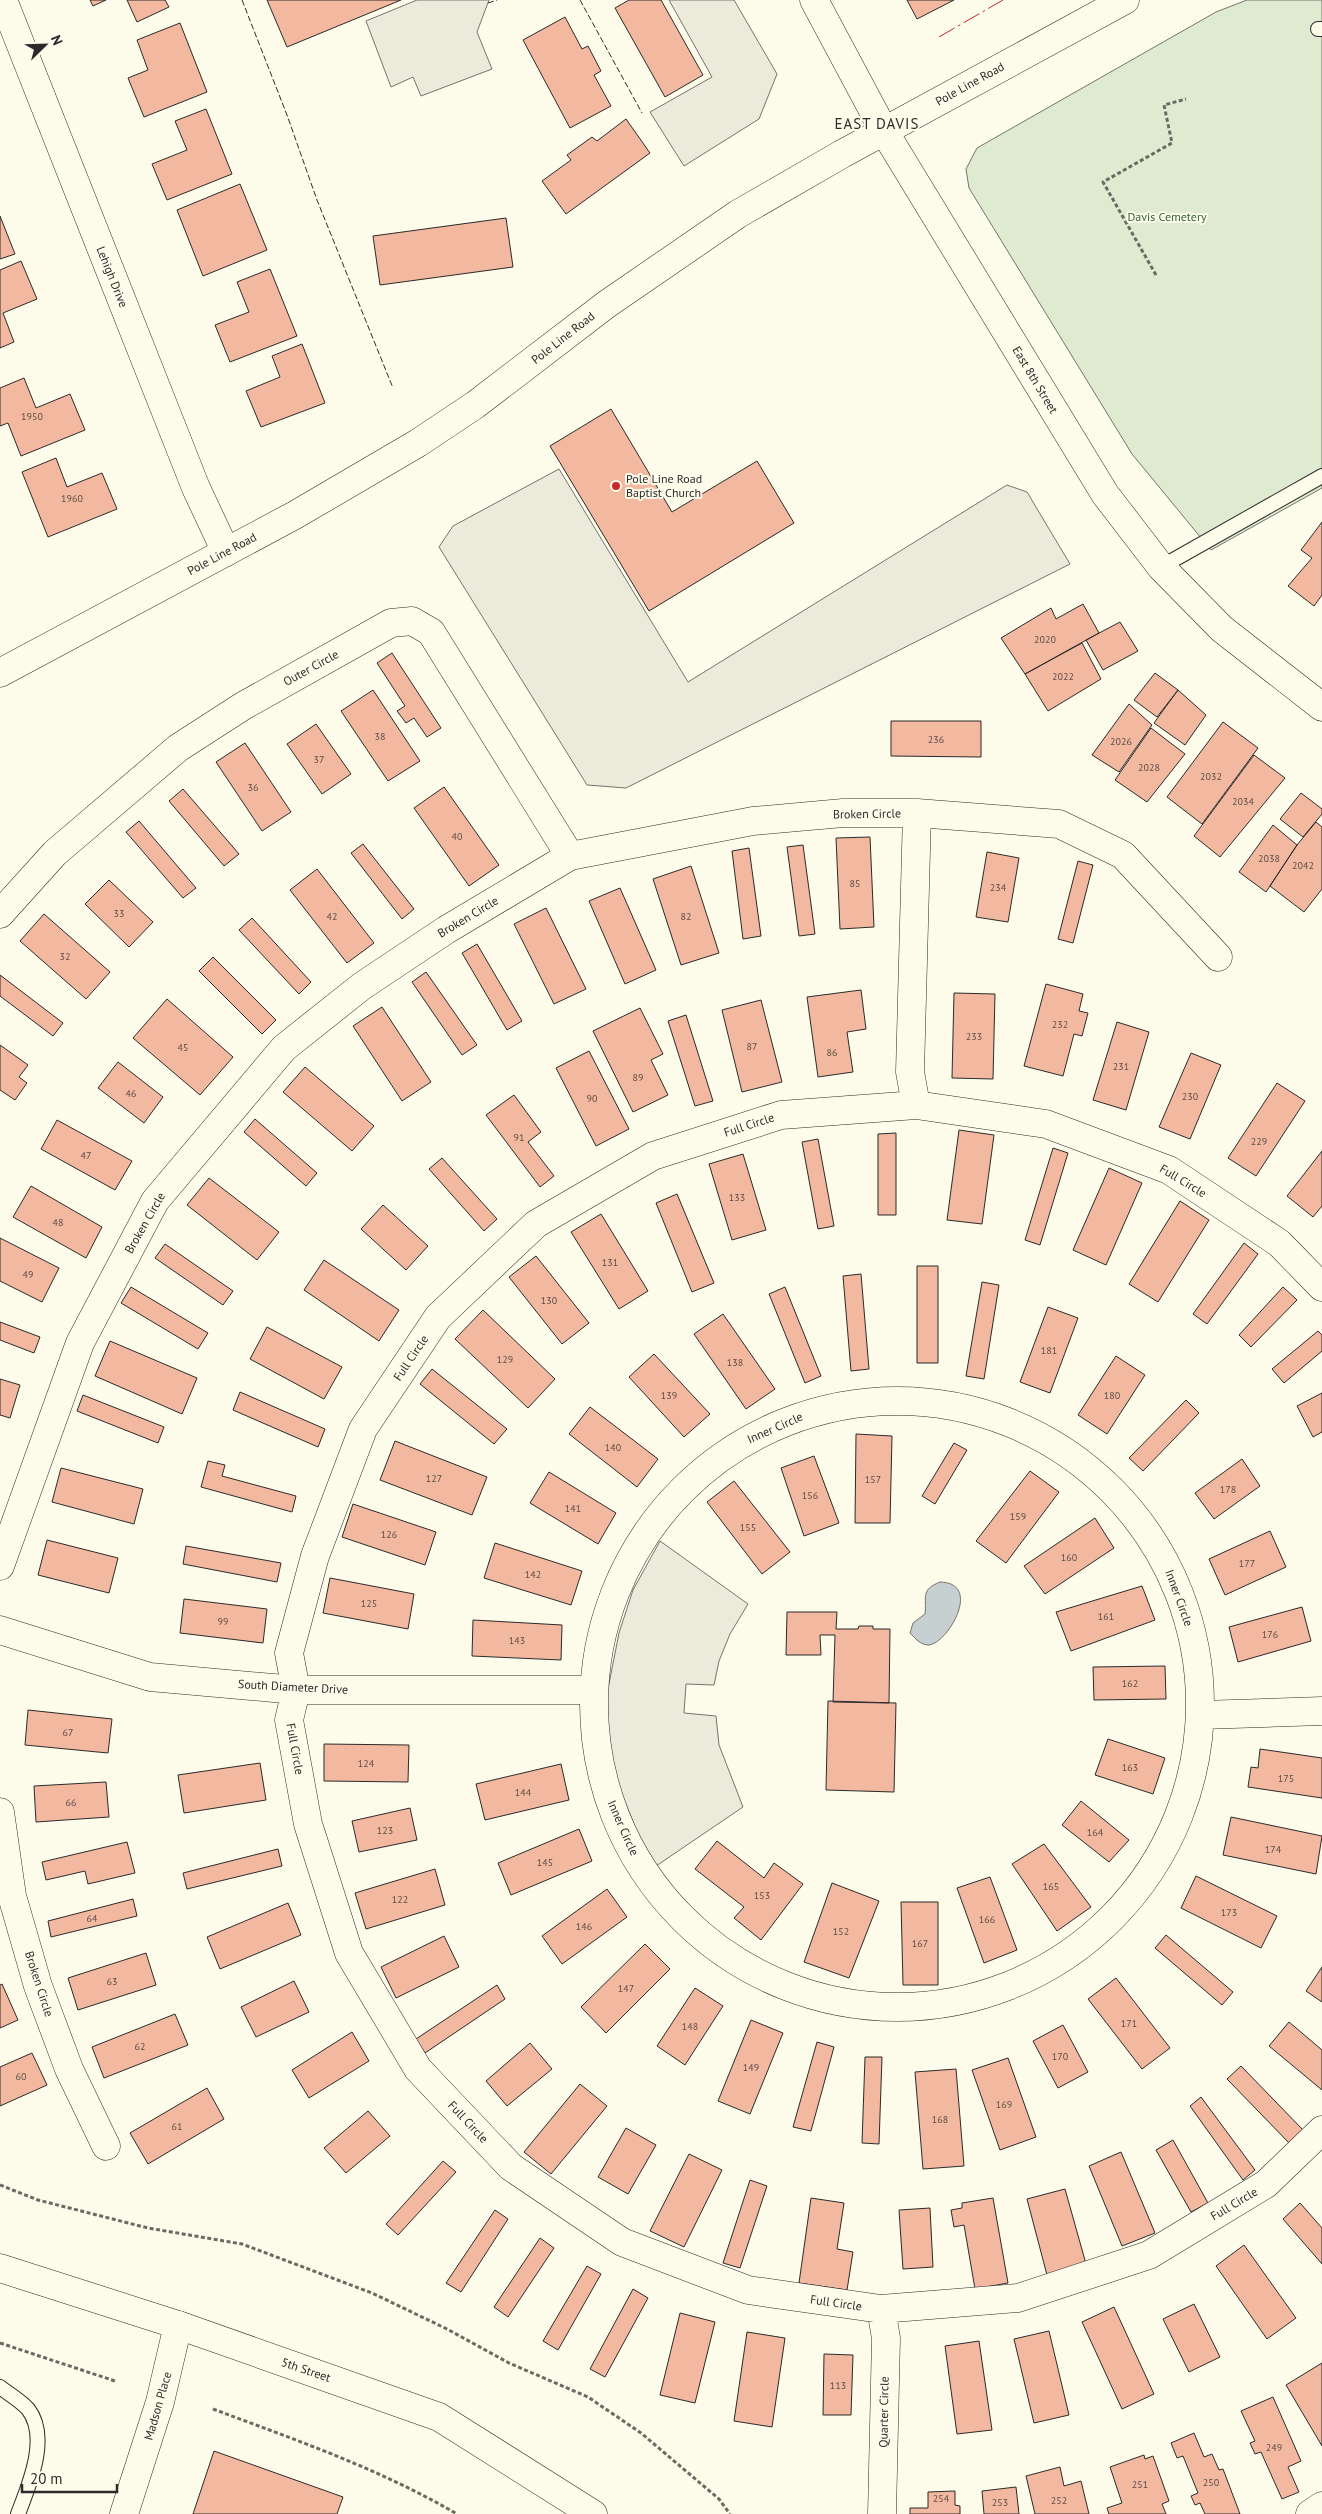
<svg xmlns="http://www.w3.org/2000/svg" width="1322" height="2514" viewBox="0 0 1322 2514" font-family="'PT Sans',sans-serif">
<rect width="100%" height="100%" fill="#fdfbea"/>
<path fill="#deebd1" stroke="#74746e" d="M1247 0H1322V488L1211 550 1132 454 969 188 966 169 977 148 1216 12Z"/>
<path fill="#eceadb" stroke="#74746e" d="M417 0H489L477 32 492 69 421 96 413 77 391 87 366 21Z
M669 0H734L777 74 759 119 684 166 650 112 712 77Z
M559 469 688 682 1007 485 1027 492 1070 564 626 788 587 785 439 547 453 526Z
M660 1541 748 1604 730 1634 719 1661 714 1685 686 1684 684 1713 716 1716 719 1745 743 1807 656 1866 636 1830 617 1781 607 1737V1694L619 1633 633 1590Z"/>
<path fill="#c7d0d0" stroke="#74746e" d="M940 1582C983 1583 948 1643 929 1645 920 1645 915 1638 910 1633L913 1623 925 1614C927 1597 920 1590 940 1582Z"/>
<path fill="#f2b8a0" stroke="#2b2b2b" d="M90 0H106L93 6Z
M127 0H165L169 7 137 22Z
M267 0H401L287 47Z
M629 0H661L703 75 665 97 615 8Z
M907 0H954L917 19Z
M565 17 582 49 588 46 601 71 594 75 611 106 570 128 523 40Z
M180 23 207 92 144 117 128 78 148 70 137 40Z
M206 109 232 174 167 200 152 164 187 150 175 121Z
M626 119 650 153 566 214 542 181 571 160 567 155 592 137 597 141Z
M240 184 267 250 203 276 177 210Z
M0 216 15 254 0 259Z
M506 218 513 267 380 285 373 236Z
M21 261 37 299 3 313 14 342 0 348V270Z
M270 269 297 336 230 362 215 325 249 312 237 282Z
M302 344 325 403 261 427 246 391 280 377 272 356Z
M24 378 36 408 70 394 85 430 21 456 8 423 0 426V388Z
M611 409 672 512 757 461 794 523 649 611 550 446Z
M56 458 67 487 102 473 117 509 48 537 22 472Z
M1322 522V595L1314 606 1288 586 1312 558 1301 550Z
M1083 604 1099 633 1025 674 1001 638 1051 608 1056 619Z
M1120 622 1138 651 1103 670 1086 640Z
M1082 643 1101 679 1048 711 1025 674Z
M392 653 441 728 427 737 414 718 406 723 397 711 405 706 377 663Z
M1155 673 1178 690 1157 717 1134 700Z
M373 690 420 761 388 781 341 711Z
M1178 690 1206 715 1185 745 1154 723Z
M1129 704 1152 725 1119 772 1092 755Z
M891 721H981V757L891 756Z
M1223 722 1258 748 1202 824 1167 797Z
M316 724 351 774 322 794 287 744Z
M1151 728 1185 754 1147 802 1115 780Z
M245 743 291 812 262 831 216 762Z
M1254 755 1285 778 1220 857 1194 836Z
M444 787 499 865 469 886 414 808Z
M183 789 239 854 224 866 169 801Z
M1301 793 1322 809V814L1303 837 1280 819Z
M139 821 196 888 183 898 126 832Z
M1316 822 1322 827V889L1304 912 1270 886 1297 845Z
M1273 825 1297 845 1266 892 1239 872Z
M870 837 874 927 840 929 836 838Z
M363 844 414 909 402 919 351 853Z
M803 845 815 934 799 936 787 847Z
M749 848 761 936 743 939 732 851Z
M987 852 1019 858 1008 922 976 917Z
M1078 861 1093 865 1073 943 1058 939Z
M691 866 719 953 681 965 653 879Z
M317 869 374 943 347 963 290 890Z
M109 880 153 922 129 947 85 904Z
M620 888 656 970 625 984 589 901Z
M546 908 586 989 554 1004 514 924Z
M44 914 110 972 86 999 20 941Z
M252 918 311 982 299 994 239 930Z
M477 944 522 1021 507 1030 462 953Z
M213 957 276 1020 262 1034 199 971Z
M426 972 477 1045 462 1055 412 982Z
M0 975 63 1023 53 1036 0 996Z
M1046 984 1083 994 1079 1011 1088 1013 1082 1036 1074 1034 1063 1076 1024 1066Z
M861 990 866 1029 847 1032 853 1072 818 1077 807 997Z
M954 993 995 994 993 1079 952 1078Z
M167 999 233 1057 200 1095 133 1038Z
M761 1000 782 1082 742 1092 722 1010Z
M382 1007 431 1082 402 1101 353 1026Z
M640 1008 663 1054 651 1060 668 1095 633 1112 593 1031Z
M686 1015 713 1101 695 1106 668 1021Z
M1117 1022 1149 1032 1126 1110 1093 1100Z
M0 1045 28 1065 19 1077 27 1083 15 1100 0 1090Z
M589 1051 629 1129 596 1146 556 1068Z
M1191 1053 1221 1065 1190 1139 1159 1127Z
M118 1062 163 1097 144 1123 98 1088Z
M305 1067 374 1126 352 1151 283 1092Z
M1277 1083 1305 1101 1256 1176 1228 1158Z
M514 1095 541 1132 528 1142 554 1176 540 1187 486 1115Z
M255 1119 317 1173 306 1186 244 1132Z
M57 1120 132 1161 115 1190 41 1149Z
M959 1130 994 1135 982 1224 947 1220Z
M896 1133V1215H878V1134Z
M818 1139 834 1226 818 1229 802 1142Z
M1053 1148 1068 1153 1040 1245 1025 1240Z
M1322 1151V1206L1313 1217 1287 1196Z
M743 1154 766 1230 732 1240 709 1164Z
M442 1158 497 1219 484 1231 429 1169Z
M1109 1168 1142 1183 1106 1265 1073 1250Z
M209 1178 279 1232 257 1260 187 1205Z
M31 1186 102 1227 86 1258 13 1217Z
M677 1194 714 1283 692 1292 656 1203Z
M1180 1201 1209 1220 1158 1302 1129 1284Z
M383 1205 428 1246 406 1270 361 1229Z
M601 1214 648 1291 619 1309 571 1232Z
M0 1238 59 1268 42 1302 0 1281Z
M1244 1243 1258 1254 1207 1324 1193 1314Z
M165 1244 233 1291 223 1305 155 1258Z
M536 1256 589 1323 562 1344 509 1277Z
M324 1260 399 1310 379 1341 304 1290Z
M917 1266H938V1363H917Z
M861 1274 869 1369 851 1371 843 1276Z
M982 1282 999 1285 984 1379 966 1376Z
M131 1287 208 1333 198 1349 121 1303Z
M785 1287 821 1376 805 1383 769 1294Z
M1283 1287 1297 1300 1251 1347 1239 1335Z
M1048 1307 1078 1318 1050 1393 1020 1382Z
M483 1310 555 1379 528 1408 455 1339Z
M723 1314 775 1389 746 1409 694 1334Z
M0 1322 40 1337 34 1353 0 1340Z
M267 1327 342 1367 324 1399 250 1359Z
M1318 1331 1322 1335V1351L1284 1383 1272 1369Z
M110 1341 197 1378 182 1414 95 1376Z
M654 1354 710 1414 684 1437 629 1377Z
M1116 1356 1145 1375 1107 1434 1078 1415Z
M432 1369 507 1429 494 1444 420 1384Z
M0 1379 20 1385 10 1418 0 1415Z
M240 1392 325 1429 318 1447 233 1410Z
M1322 1393V1432L1313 1437 1297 1406Z
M83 1395 164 1427 158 1443 77 1411Z
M1186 1400 1199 1413 1143 1471 1129 1458Z
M590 1407 658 1459 637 1487 569 1434Z
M856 1434 892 1436 890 1523H855Z
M395 1441 487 1477 472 1515 380 1480Z
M954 1443 967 1450 935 1504 922 1496Z
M814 1456 839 1523 804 1536 781 1468Z
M1242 1459 1260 1486 1214 1519 1195 1493Z
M208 1461 225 1465 222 1476 296 1496 292 1512 201 1487Z
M61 1468 143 1489 134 1524 52 1502Z
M1030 1471 1059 1492 1006 1563 976 1541Z
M549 1472 616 1513 598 1544 530 1503Z
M734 1481 790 1552 762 1574 707 1502Z
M353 1504 436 1532 425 1565 342 1537Z
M1095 1518 1114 1548 1045 1594 1024 1566Z
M1270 1531 1286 1567 1225 1595 1209 1559Z
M47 1540 118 1558 109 1593 38 1575Z
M495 1543 582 1571 571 1605 484 1578Z
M186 1546 281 1563 277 1582 183 1564Z
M330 1578 414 1594 408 1629 323 1613Z
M1142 1586 1155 1620 1071 1651 1056 1612Z
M184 1599 267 1609 263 1643 180 1633Z
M1302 1607 1311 1641 1238 1662 1229 1627Z
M787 1612H837L836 1629H858L859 1626H873V1629H890L889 1703 833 1702 835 1635H820L821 1655H786Z
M473 1620 562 1625 561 1660 472 1656Z
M1165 1666 1166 1699 1094 1700 1093 1667Z
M828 1701 896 1703 894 1792 826 1790Z
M28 1710 112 1719 108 1753 25 1745Z
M1108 1739 1165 1758 1153 1794 1095 1775Z
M324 1744 409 1745 408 1782 324 1781Z
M1260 1749 1322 1758V1798L1248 1787 1251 1767 1258 1768Z
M260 1763 266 1800 184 1813 178 1775Z
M561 1764 569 1800 485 1820 476 1784Z
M106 1782 109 1817 36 1822 34 1786Z
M1081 1801 1129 1840 1109 1862 1062 1825Z
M410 1808 417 1840 359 1852 352 1821Z
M1231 1817 1322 1836 1316 1874 1223 1855Z
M579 1829 592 1861 511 1895 498 1863Z
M717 1841 764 1878 774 1863 803 1884 761 1940 734 1918 744 1907 695 1869Z
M127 1842 135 1873 88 1884 85 1871 46 1880 42 1862Z
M1044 1844 1091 1907 1057 1931 1012 1864Z
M278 1849 282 1866 187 1889 183 1873Z
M435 1869 445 1905 366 1929 355 1893Z
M1196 1876 1277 1916 1261 1948 1181 1908Z
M990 1877 1017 1950 984 1963 957 1888Z
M832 1883 879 1901 849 1978 804 1962Z
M607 1889 627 1917 562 1964 542 1936Z
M133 1899 137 1916 51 1937 48 1921Z
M901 1902H938V1985H903Z
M288 1903 301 1935 220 1969 207 1937Z
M1166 1935 1233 1992 1222 2005 1155 1948Z
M444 1936 459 1967 396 1998 381 1967Z
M645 1944 670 1969 606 2033 581 2007Z
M146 1953 156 1985 78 2010 68 1978Z
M1322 1967V2002L1306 1991Z
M1116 1978 1170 2048 1142 2069 1088 1999Z
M294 1981 309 2012 256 2037 241 2007Z
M2 1984 18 2020 0 2028V1985Z
M497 1985 505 1999 425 2053 416 2039Z
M695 1988 723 2006 685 2065 657 2046Z
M175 2014 188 2045 104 2078 92 2047Z
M751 2020 783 2033 750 2114 718 2101Z
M1289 2022 1322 2050V2090L1269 2046Z
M1063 2025 1088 2072 1058 2088 1033 2041Z
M352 2032 369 2061 309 2098 292 2070Z
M817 2042 834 2047 811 2131 793 2127Z
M530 2043 552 2069 507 2106 486 2081Z
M32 2053 47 2085 0 2106V2067Z
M865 2057H882L879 2144 862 2143Z
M1008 2058 1036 2137 1000 2150 972 2070Z
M1241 2066 1305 2132 1291 2145 1227 2079Z
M956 2069 964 2166 923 2169 915 2072Z
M580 2084 607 2106 551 2174 524 2152Z
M207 2088 224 2119 148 2164 130 2133Z
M1201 2097 1255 2170 1243 2180 1190 2106Z
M368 2111 390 2136 346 2173 324 2148Z
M626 2128 656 2145 628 2194 598 2177Z
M1173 2140 1208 2203 1191 2212 1156 2150Z
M1121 2152 1155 2233 1122 2246 1089 2166Z
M689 2154 722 2170 684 2247 650 2231Z
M443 2161 456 2172 398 2235 386 2224Z
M750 2180 767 2186 740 2268 723 2263Z
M1065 2189 1086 2264 1047 2275 1027 2199Z
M811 2198 844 2203 837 2249 853 2252 847 2290 799 2283Z
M993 2198 1008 2283 975 2289 964 2225 954 2227 951 2210 962 2208V2203Z
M1300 2203 1322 2228V2264L1283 2219Z
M930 2208 933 2267 903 2269 899 2210Z
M495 2210 508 2219 461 2292 446 2283Z
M540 2238 554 2248 508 2317 494 2307Z
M1244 2245 1296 2318 1267 2339 1216 2266Z
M587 2266 601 2274 558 2350 543 2341Z
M633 2289 648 2298 605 2377 590 2369Z
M1194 2304 1220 2357 1189 2372 1163 2319Z
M1114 2307 1154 2394 1122 2409 1082 2322Z
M680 2313 715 2322 695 2403 660 2395Z
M1049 2331 1069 2415 1034 2423 1014 2339Z
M747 2332 785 2338 772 2427 734 2421Z
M979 2341 992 2430 957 2434 945 2346Z
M824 2354 853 2355 851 2415H823Z
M1322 2363V2446L1286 2385Z
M1273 2397 1301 2461 1288 2467 1299 2492 1282 2499 1261 2452 1255 2454 1250 2443 1255 2441 1241 2411Z
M1194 2433 1204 2457 1212 2454 1219 2470 1223 2469 1240 2514H1205L1200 2503 1195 2505 1191 2496 1198 2493 1183 2456 1177 2458 1171 2443Z
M214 2451 343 2497 337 2514H193Z
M1144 2455 1145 2459 1153 2456 1169 2501 1162 2504 1166 2514H1109L1107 2508 1122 2503 1110 2467Z
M1060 2467 1064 2486 1081 2481 1089 2514H1035L1026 2476Z
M1016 2487 1019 2514H984L982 2491Z
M955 2491V2505L960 2506V2514H910V2508H928V2492Z"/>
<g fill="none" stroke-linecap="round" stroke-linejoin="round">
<g stroke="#2b2b2b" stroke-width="16">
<path id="lane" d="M1318 29H1322
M1161 567 1322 476
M0 2387C9 2394 21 2401 28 2409 50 2437 29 2485 18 2514"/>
</g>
<g stroke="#2b2b2b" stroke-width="29">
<path id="street" d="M3 0 196 488 226 552
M0 914 55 853 178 748 243 706 391 623 412 621 431 632 570 856
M916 1105 910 1072 917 813
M1322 1287 1279 1243 1169 1170 1046 1124 916 1105 781 1115 653 1156 536 1224 438 1317 363 1429 315 1556 289 1653 296 1690 289 1720 308 1824 349 1953 418 2069 511 2167 622 2242 748 2290 881 2309 1018 2298 1149 2255 1266 2184 1322 2130
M594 1704a303 303 0 1 1 606 0a303 303 0 1 1-606 0Z
M0 1566 80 1343 155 1201 284 1048 362 986 446 930 570 856 753 821 843 813H917L1059 824 1123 855 1218 957
M0 1630 150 1677 296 1690H593
M1201 1715 1322 1711
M0 1812 12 1896 38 1986 69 2069 106 2146
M881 2309 886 2338 882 2514
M124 2514 160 2402 178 2325
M1310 2514 1322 2506"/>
</g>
<g stroke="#2b2b2b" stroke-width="29">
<path id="secondary" d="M814 0 884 131 1105 494 1161 567 1222 629 1322 707
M0 673 295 515 418 443 475 405 607 304 738 214 842 154 1125 0
M0 2268 178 2325 439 2417 593 2514"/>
</g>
<path stroke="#6a6964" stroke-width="3" stroke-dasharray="4 2.5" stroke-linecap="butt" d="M1156 275 1103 182 1172 143 1164 105 1186 99
M0 2185 38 2200 148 2228 242 2244 372 2293 447 2329 509 2363 588 2397 641 2433 719 2499 730 2514
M0 2343 115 2381
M213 2409C296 2440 380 2469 457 2514"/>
<use href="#lane" stroke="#fdfbea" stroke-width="14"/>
<use href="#street" stroke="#fdfbea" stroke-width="28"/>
<use href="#secondary" stroke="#fdfbea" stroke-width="28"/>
<path stroke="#2b2b2b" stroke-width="1" stroke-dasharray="6 2.5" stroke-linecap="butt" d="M242 0 287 115 317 200 393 388
M580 0 642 113
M488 3 497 0"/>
<path stroke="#c62828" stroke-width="1" stroke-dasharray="18 4 2.5 4" stroke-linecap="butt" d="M939 37 1003 0"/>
</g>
<circle fill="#c62828" stroke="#fdfbea" stroke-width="2" cx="616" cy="486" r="5"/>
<g text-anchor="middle" stroke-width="4" stroke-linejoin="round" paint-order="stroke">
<g font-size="10" fill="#5d4e48">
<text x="32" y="420">1950</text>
<text x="72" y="502">1960</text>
<text x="1045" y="643">2020</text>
<text x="1063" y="680">2022</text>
<text x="380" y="740">38</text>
<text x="936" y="743">236</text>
<text x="1121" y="745">2026</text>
<text x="319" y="763">37</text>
<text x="1149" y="771">2028</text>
<text x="1211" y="780">2032</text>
<text x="253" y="791">36</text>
<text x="1243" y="805">2034</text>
<text x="457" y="840">40</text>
<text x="1269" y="862">2038</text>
<text x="1303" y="869">2042</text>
<text x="855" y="887">85</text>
<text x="998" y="891">234</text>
<text x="119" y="917">33</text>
<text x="332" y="920">42</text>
<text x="686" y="920">82</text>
<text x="65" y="960">32</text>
<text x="1060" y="1028">232</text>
<text x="974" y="1040">233</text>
<text x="752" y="1050">87</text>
<text x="183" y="1051">45</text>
<text x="832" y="1056">86</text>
<text x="1121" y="1070">231</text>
<text x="638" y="1081">89</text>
<text x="131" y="1097">46</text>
<text x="1190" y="1100">230</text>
<text x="592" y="1102">90</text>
<text x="519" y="1141">91</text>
<text x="1259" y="1145">229</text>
<text x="86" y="1159">47</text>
<text x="737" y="1201">133</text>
<text x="58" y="1226">48</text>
<text x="610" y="1266">131</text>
<text x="28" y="1278">49</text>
<text x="549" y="1304">130</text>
<text x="1049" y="1354">181</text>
<text x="505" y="1363">129</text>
<text x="735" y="1366">138</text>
<text x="669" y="1399">139</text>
<text x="1112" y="1399">180</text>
<text x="613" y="1451">140</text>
<text x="434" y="1482">127</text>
<text x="873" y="1483">157</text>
<text x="1228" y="1493">178</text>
<text x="810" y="1499">156</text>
<text x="573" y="1512">141</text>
<text x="1018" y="1520">159</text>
<text x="748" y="1531">155</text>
<text x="389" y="1538">126</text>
<text x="1069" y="1561">160</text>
<text x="1247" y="1567">177</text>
<text x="533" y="1578">142</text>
<text x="369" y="1607">125</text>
<text x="1106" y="1620">161</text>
<text x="223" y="1625">99</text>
<text x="1270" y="1638">176</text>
<text x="517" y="1644">143</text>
<text x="1130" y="1687">162</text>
<text x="68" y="1736">67</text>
<text x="366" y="1767">124</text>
<text x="1130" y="1771">163</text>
<text x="1286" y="1782">175</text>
<text x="523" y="1796">144</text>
<text x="71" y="1806">66</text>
<text x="385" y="1834">123</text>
<text x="1095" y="1836">164</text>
<text x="1273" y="1853">174</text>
<text x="545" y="1866">145</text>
<text x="1051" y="1890">165</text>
<text x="762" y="1899">153</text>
<text x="400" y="1903">122</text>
<text x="1229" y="1916">173</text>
<text x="92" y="1922">64</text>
<text x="987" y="1923">166</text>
<text x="584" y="1930">146</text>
<text x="841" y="1935">152</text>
<text x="920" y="1947">167</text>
<text x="112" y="1985">63</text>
<text x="626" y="1992">147</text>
<text x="1129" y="2027">171</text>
<text x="690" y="2030">148</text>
<text x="140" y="2050">62</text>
<text x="1060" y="2060">170</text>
<text x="751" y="2071">149</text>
<text x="21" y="2080">60</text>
<text x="1004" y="2108">169</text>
<text x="940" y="2123">168</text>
<text x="177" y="2130">61</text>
<text x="838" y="2389">113</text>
<text x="1274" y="2451">249</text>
<text x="1211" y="2486">250</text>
<text x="1140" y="2488">251</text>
<text x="941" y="2502">254</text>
<text x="1059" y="2504">252</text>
<text x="1000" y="2506">253</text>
</g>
<g font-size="12" fill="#2b2b2b" stroke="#fdfbea">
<text transform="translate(970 84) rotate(-29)" y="4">Pole Line Road</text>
<text transform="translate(112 277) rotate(68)" y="4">Lehigh Drive</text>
<text transform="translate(563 338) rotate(-38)" y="4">Pole Line Road</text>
<text transform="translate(1035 380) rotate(59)" y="4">East 8th Street</text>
<text transform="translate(222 554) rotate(-28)" y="4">Pole Line Road</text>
<text transform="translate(311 668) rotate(-29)" y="4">Outer Circle</text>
<text transform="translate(867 814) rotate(-1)" y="4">Broken Circle</text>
<text transform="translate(468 917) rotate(-31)" y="4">Broken Circle</text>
<text transform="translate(749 1125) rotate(-18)" y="4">Full Circle</text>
<text transform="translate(1183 1181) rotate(31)" y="4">Full Circle</text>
<text transform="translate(145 1223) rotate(-60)" y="4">Broken Circle</text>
<text transform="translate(411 1358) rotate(-56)" y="4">Full Circle</text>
<text transform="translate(775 1428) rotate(-24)" y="4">Inner Circle</text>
<text transform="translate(1179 1598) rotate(70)" y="4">Inner Circle</text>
<text transform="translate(293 1687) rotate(3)" y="4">South Diameter Drive</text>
<text transform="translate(295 1749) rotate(80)" y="4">Full Circle</text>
<text transform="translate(623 1828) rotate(66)" y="4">Inner Circle</text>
<text transform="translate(39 1984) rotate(72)" y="4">Broken Circle</text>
<text transform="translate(468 2122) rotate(47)" y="4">Full Circle</text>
<text transform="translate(1234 2204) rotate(-31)" y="4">Full Circle</text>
<text transform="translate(836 2303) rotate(8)" y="4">Full Circle</text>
<text transform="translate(306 2370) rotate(19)" y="4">5th Street</text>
<text transform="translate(158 2406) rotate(-74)" y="4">Madson Place</text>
<text transform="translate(884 2412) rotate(-89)" y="4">Quarter Circle</text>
</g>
<g font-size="12" fill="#34623c" stroke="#fdfbea">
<text x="1167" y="221">Davis Cemetery</text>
</g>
<g font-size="12" fill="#2b2b2b" stroke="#fdfbea" text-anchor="start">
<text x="626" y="483">Pole Line Road<tspan x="626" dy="14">Baptist Church</tspan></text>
</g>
<g font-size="15" letter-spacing="1" fill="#2b2b2b" stroke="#fdfbea">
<text x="877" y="129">EAST DAVIS</text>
</g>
</g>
<g transform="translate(45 45) rotate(67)" stroke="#fdfbea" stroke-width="4" paint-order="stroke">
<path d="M0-4L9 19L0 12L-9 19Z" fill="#2b2b2b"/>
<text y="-8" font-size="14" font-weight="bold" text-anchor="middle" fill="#2b2b2b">N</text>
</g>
<path d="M22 2484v8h95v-8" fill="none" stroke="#2b2b2b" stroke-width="2.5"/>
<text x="30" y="2484" font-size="15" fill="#2b2b2b" stroke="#fdfbea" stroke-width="4" paint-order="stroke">20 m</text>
</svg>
